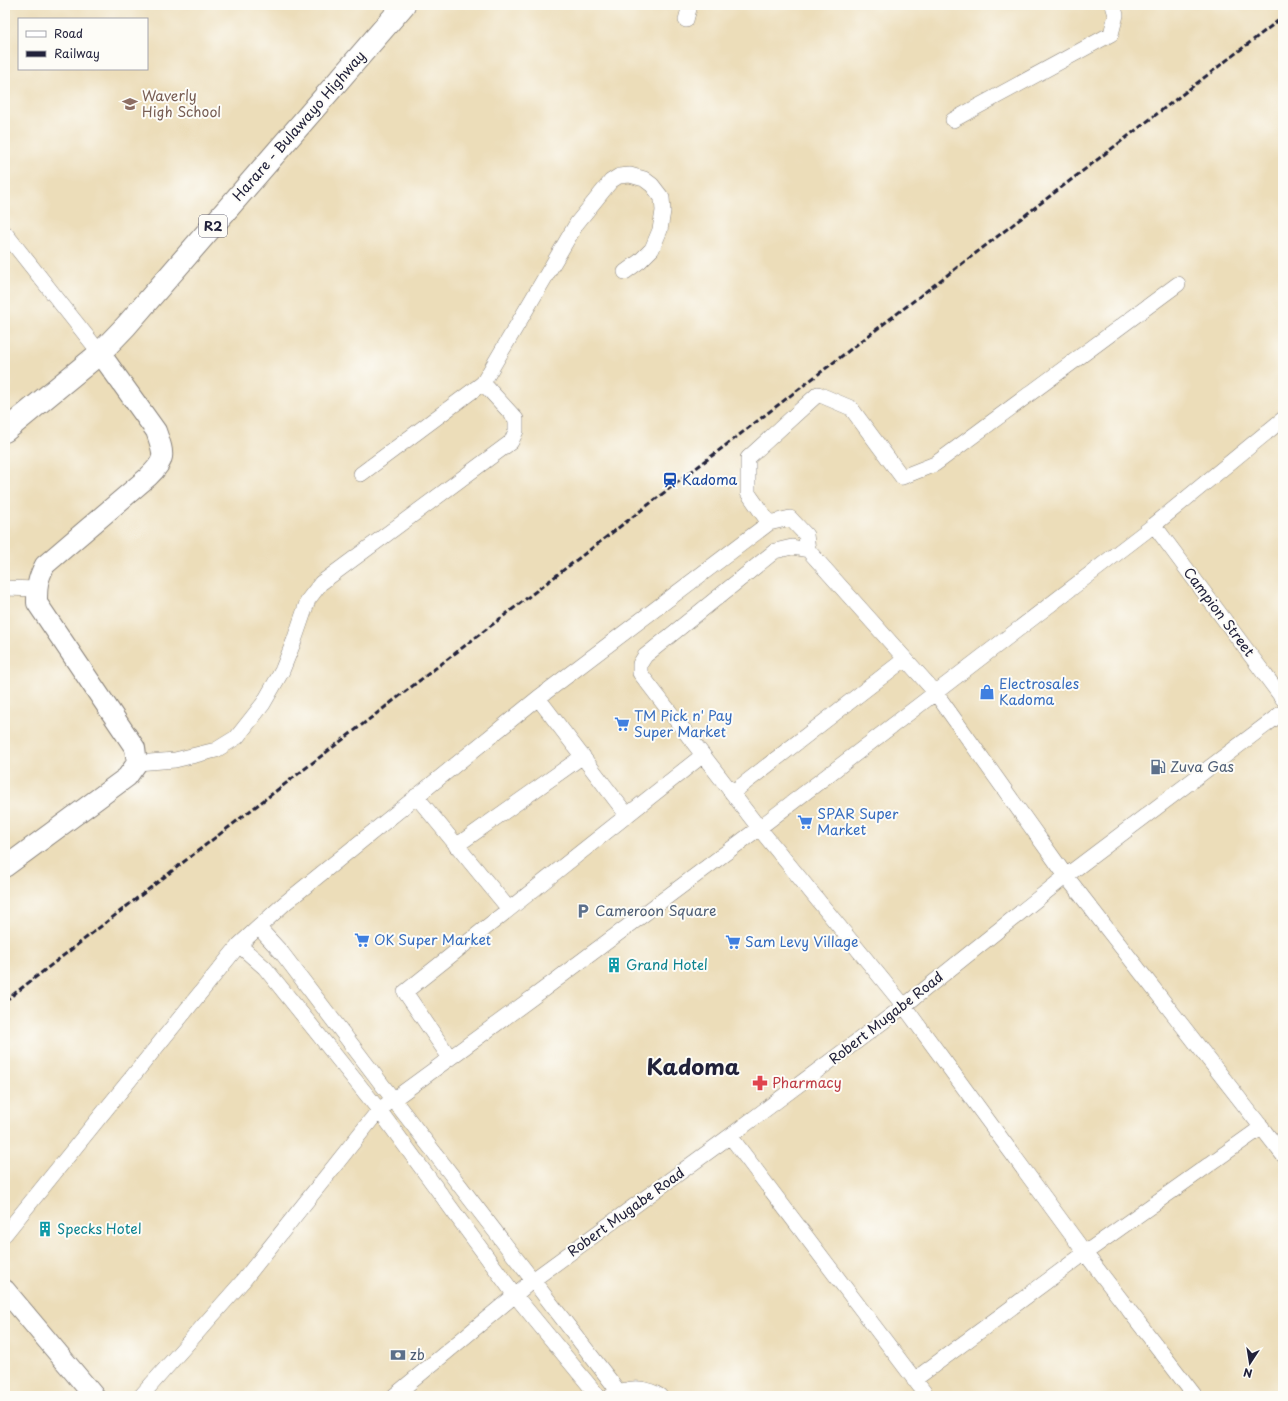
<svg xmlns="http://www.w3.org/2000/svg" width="1288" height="1401" viewBox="0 0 1288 1401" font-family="'Playpen Sans',sans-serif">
<rect width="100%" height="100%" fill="#fdfcf7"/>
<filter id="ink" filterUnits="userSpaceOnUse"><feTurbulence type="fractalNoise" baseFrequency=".025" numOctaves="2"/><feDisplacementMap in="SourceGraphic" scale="8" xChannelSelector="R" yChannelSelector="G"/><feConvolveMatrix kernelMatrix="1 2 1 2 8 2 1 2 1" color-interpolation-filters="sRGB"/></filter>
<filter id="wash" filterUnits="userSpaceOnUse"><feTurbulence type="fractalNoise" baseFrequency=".012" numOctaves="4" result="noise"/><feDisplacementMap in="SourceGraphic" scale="16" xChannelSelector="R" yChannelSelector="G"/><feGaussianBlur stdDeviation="0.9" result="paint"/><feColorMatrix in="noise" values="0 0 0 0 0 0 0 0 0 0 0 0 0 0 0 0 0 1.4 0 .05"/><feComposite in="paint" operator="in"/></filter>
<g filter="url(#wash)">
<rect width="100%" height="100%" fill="#ecddb9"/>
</g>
<g filter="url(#ink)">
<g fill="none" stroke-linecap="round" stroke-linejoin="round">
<g stroke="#87807a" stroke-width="16">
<path id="minor" d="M686 20 690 5
M953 120 1111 34 1116 15 1113 5
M5 233 100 353
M361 474 483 383 577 223 611 181 619 176 630 175 644 179 652 185 662 198 663 211 660 230 652 249 640 261 625 272
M769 523 748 493V458L818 394 851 408 902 477 935 464 1178 284
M1154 525 1283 699
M5 588 37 589
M538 698 627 815
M137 763 175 760 216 750 237 737 263 704 282 671 294 641 308 600 321 583 511 442 516 431V419L483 383
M732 793 905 659
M416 796 509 909
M456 846 583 756
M259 928 282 953 393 1099 619 1392
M239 945 265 968 379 1110 514 1294 598 1396
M450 1058 405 992 703 755
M730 1136 927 1396
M5 1234 239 945 285 903 538 698 769 523 790 518 806 535 808 550
M914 1380 1085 1253 1262 1127
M141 1396 243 1281 379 1110 540 992 759 828 1154 525 1283 419
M394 1396 533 1280 730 1136 904 1006 1066 876 1283 712
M611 1396C627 1387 644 1386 660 1396
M1195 1396 1085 1253 904 1006 759 828 640 673V664L645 656 775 551 792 547 808 550 935 692 1066 876 1283 1155"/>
</g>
<g stroke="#87807a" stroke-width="22">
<path id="major" d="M5 867 127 777 137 763 135 748 37 603C37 587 37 580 45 565L148 477C167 459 164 454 156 431L100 353
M5 1290 94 1396"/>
</g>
<g stroke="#87807a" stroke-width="24">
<path id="highway" d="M5 431 100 353 126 326 404 5"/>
</g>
<use href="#minor" stroke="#fff" stroke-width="15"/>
<use href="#major" stroke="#fff" stroke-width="20"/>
<use href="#highway" stroke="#fff" stroke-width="22"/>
<path stroke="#22223b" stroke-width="3" stroke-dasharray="6 3" stroke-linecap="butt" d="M5 1001 190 857 1283 17"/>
</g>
</g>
<defs>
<g id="school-bare" transform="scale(1.2)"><path d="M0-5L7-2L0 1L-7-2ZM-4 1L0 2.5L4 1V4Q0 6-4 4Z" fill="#8d6e63" stroke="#fdfcf7" stroke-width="2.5" paint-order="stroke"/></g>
<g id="station-bare" transform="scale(1.2)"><path d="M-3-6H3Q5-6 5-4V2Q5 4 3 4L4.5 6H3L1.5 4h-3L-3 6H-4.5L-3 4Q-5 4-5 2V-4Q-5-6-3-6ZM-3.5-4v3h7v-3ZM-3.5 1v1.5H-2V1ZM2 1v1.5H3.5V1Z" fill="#1a4fb4" stroke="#fdfcf7" stroke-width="2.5" paint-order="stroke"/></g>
<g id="shop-bare" transform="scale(1.2)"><path d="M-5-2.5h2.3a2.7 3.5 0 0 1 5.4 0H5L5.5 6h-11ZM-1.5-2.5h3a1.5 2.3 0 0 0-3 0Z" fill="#3f7fe0" stroke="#fdfcf7" stroke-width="2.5" paint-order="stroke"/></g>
<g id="supermarket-bare" transform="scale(1.2)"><path d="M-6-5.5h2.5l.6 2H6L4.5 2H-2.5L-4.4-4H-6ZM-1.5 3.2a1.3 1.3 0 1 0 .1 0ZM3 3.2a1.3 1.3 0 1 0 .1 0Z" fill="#3f7fe0" stroke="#fdfcf7" stroke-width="2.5" paint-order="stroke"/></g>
<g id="fuel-bare" transform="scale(1.2)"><path d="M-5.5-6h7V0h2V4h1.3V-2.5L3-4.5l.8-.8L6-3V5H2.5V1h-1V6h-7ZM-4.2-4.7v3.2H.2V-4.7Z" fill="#5c6f8a" stroke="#fdfcf7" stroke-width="2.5" paint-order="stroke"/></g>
<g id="parking-bare" transform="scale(1.2)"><path d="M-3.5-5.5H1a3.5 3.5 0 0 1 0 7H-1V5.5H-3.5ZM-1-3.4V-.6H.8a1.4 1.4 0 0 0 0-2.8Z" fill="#5c6f8a" stroke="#fdfcf7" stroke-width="2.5" paint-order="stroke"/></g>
<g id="building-bare" transform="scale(1.2)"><path d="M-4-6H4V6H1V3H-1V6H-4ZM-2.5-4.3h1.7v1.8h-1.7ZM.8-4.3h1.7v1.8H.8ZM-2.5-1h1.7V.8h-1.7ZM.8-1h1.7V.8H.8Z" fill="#0f9aa8" stroke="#fdfcf7" stroke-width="2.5" paint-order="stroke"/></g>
<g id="pharmacy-bare" transform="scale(1.2)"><path d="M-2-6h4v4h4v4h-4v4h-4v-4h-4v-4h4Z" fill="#e0444e" stroke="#fdfcf7" stroke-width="2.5" paint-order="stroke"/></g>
<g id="bank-bare" transform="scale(1.2)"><path d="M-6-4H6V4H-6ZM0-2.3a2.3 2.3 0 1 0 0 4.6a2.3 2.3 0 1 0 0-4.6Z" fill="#5c6f8a" stroke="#fdfcf7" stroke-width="2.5" paint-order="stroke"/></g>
</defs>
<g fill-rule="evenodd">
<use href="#school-bare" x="130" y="104"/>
<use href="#station-bare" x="670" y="480"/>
<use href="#shop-bare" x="987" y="692"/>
<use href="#supermarket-bare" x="622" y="724"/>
<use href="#fuel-bare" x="1158" y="767"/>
<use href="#supermarket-bare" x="805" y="822"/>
<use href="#parking-bare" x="583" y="911"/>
<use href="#supermarket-bare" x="362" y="940"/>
<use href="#supermarket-bare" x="733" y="942"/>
<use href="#building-bare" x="614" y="965"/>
<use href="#pharmacy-bare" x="760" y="1083"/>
<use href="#building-bare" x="45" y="1229"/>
<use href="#bank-bare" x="398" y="1355"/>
</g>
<g text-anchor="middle" stroke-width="4" stroke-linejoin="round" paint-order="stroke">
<rect fill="#fdfcf7" stroke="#646373" stroke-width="1" x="199" y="215" width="28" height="22" rx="3"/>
<g font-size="13" font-weight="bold" fill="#22223b">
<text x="213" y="231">R2</text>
</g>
<g font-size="14" fill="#785e54" stroke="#fdfcf7" text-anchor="start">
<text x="142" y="101">Waverly<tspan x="142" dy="16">High School</tspan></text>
</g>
<g font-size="14" fill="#22223b" stroke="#fdfcf7">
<text transform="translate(299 126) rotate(-49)" y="5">Harare - Bulawayo Highway</text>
<text transform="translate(1219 612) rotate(53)" y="5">Campion Street</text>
<text transform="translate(886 1018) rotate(-38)" y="5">Robert Mugabe Road</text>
<text transform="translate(626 1212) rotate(-36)" y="5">Robert Mugabe Road</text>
</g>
<g font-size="14" fill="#164399" stroke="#fdfcf7" text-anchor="start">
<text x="682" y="485">Kadoma</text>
</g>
<g font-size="14" fill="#366cbe" stroke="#fdfcf7" text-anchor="start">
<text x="999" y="689">Electrosales<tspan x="999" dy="16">Kadoma</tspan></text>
<text x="634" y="721">TM Pick n' Pay<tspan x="634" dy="16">Super Market</tspan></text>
<text x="817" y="819">SPAR Super<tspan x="817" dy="16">Market</tspan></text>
<text x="374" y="945">OK Super Market</text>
<text x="745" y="947">Sam Levy Village</text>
</g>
<g font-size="14" fill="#4e5e75" stroke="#fdfcf7" text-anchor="start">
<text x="1170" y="772">Zuva Gas</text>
<text x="595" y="916">Cameroon Square</text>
<text x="410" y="1360">zb</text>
</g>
<g font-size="14" fill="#0d838f" stroke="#fdfcf7" text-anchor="start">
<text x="626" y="970">Grand Hotel</text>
<text x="57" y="1234">Specks Hotel</text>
</g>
<g font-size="14" fill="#be3a42" stroke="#fdfcf7" text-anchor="start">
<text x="772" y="1088">Pharmacy</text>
</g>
<g font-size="22" font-weight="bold" fill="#22223b" stroke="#fdfcf7">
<text x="693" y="1075">Kadoma</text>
</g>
</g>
<rect width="1288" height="1401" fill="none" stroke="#fdfcf7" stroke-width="20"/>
<rect x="18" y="18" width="130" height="52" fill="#fdfcf7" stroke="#a5a5ac"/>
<rect x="26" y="31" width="20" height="6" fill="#ffffff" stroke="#a5a5ac"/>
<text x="54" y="38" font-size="12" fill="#22223b">Road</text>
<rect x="26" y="51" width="20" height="6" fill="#22223b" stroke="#a5a5ac"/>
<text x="54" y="58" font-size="12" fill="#22223b">Railway</text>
<g transform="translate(1250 1363) rotate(192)" stroke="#fdfcf7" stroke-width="3" paint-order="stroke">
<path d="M0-3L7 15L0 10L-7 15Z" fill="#22223b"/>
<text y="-6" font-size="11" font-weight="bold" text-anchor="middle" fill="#22223b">N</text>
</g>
</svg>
